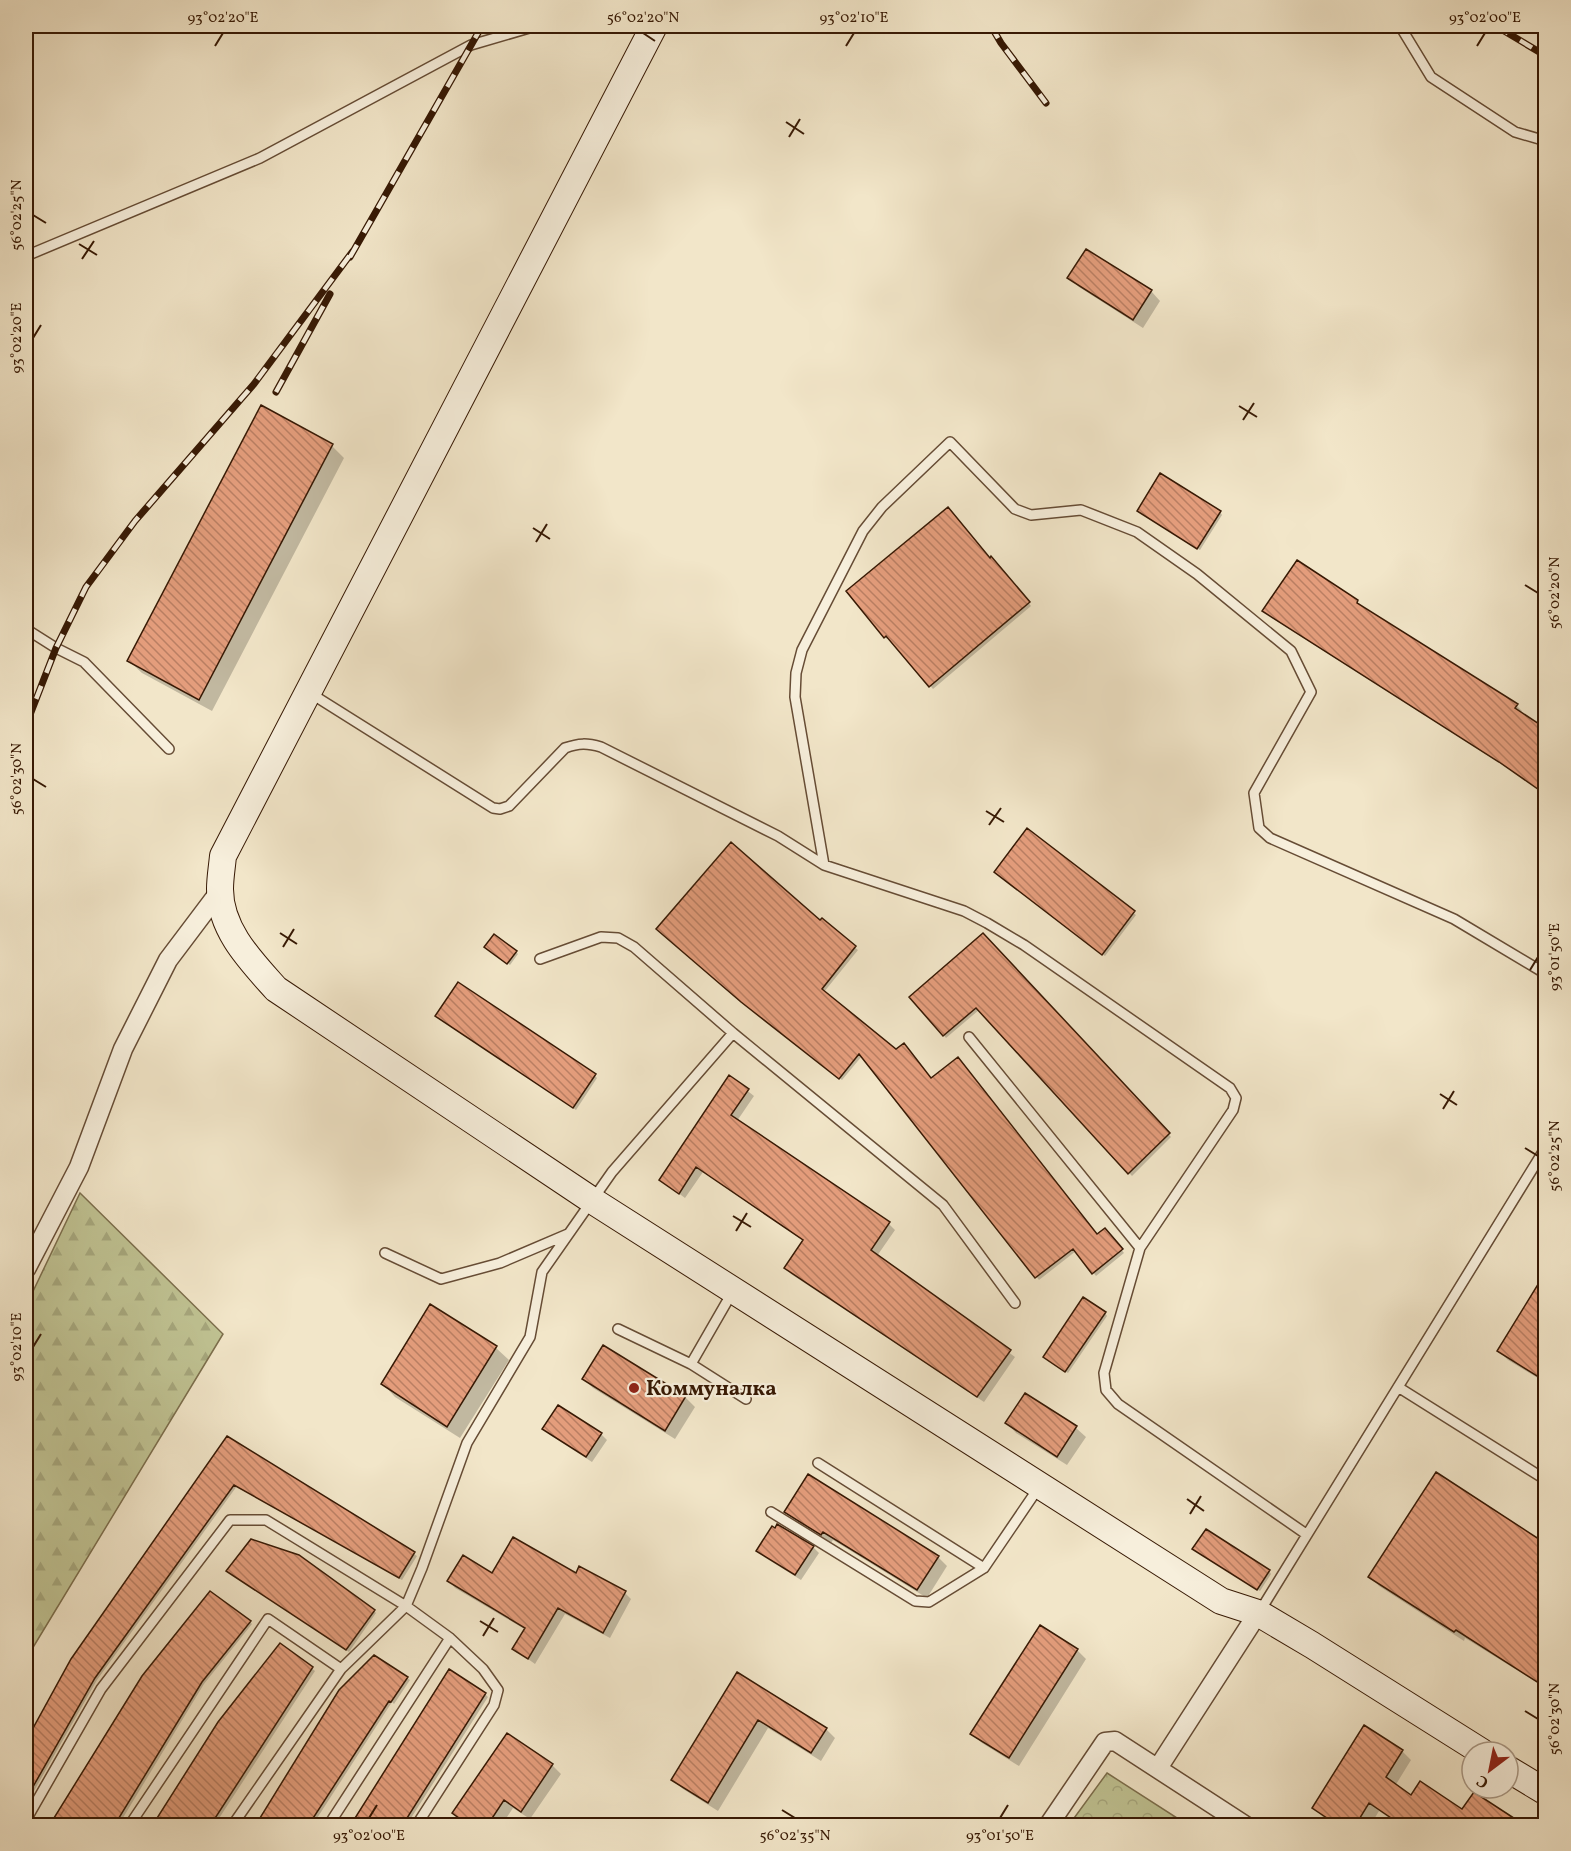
<svg xmlns="http://www.w3.org/2000/svg" width="1571" height="1851" viewBox="0 0 1571 1851" font-family="Vollkorn,serif">
<defs>
<pattern id="forest-firs" width="22" height="20" patternUnits="userSpaceOnUse" patternTransform="scale(1.5)"><rect width="22" height="20" fill="#c0c393"/><path d="M5 1l3.5 6h-7zM16 11l3.5 6h-7z" fill="#a6a77d"/></pattern>
<pattern id="park-crowns" width="20" height="18" patternUnits="userSpaceOnUse" patternTransform="scale(1.5)"><rect width="20" height="18" fill="#c0c393"/><path d="M2 6a3 3 0 1 1 6 0M12 15a3 3 0 1 1 6 0" fill="none" stroke="#a6a77d"/></pattern>
<pattern id="building-back-hatch" width="6" height="6" patternUnits="userSpaceOnUse" patternTransform="scale(1.5)"><rect width="6" height="6" fill="#e49d7c"/><path d="M-1 5l2 2M0 0l6 6M5-1l2 2" fill="none" stroke="#ba7f63"/></pattern>
</defs>
<rect width="100%" height="100%" fill="#f2e6c9"/>
<filter id="stains"><feTurbulence type="fractalNoise" baseFrequency=".00333" numOctaves="4"/><feColorMatrix values="0 0 0 0 .2 0 0 0 0 .09 0 0 0 0 .02 0 0 0 .5 -.17"/></filter>
<radialGradient id="worn" r=".72"><stop offset=".6" stop-color="#630" stop-opacity="0"/><stop offset="1" stop-color="#630" stop-opacity=".3"/></radialGradient>
<path fill="url(#forest-firs)" stroke="#7c6e4c" stroke-width="1.5" d="M80 1193 223 1334 26 1659V1306Z"/>
<path fill="url(#park-crowns)" stroke="#7c6e4c" stroke-width="1.5" d="M1107 1773 1188 1825H1069Z"/>
<path fill="#0003" d="M1069 278 1151 291 1160 301 1143 328 1079 287Z
M332 446 344 458 212 711 142 673 129 661Z
M1220 512 1222 515 1200 550 1142 513Z
M990 560 994 561 1031 606 933 689 889 638 887 639 885 637Z
M1357 601 1362 607 1517 706 1522 711 1520 713 1546 730V794L1506 767 1269 616 1264 611Z
M1027 831 1136 915 1105 956 998 874Z
M822 920 858 950 824 992 931 1080 1098 1236 1108 1232 1124 1253 1096 1276 1076 1251 1039 1280 862 1056 842 1080 746 1005Z
M983 935 1171 1137 1132 1176 979 1010 946 1038 911 997Z
M489 949 516 952 518 954 510 965Z
M440 1019 595 1076 597 1078 576 1110Z
M730 1077 754 1096 737 1121 889 1224 895 1230 877 1256 1015 1357 984 1402 791 1274 786 1268 804 1241 703 1172 685 1198 661 1180Z
M1546 1276V1383L1508 1360 1498 1350Z
M1105 1313 1107 1316 1068 1373 1047 1359Z
M604 1347 685 1397 695 1407 675 1439 593 1388 584 1379Z
M496 1348 509 1360 460 1438 395 1397 383 1384Z
M1025 1395 1076 1428 1086 1437 1067 1465 1016 1433 1007 1423Z
M544 1429 601 1434 607 1440 592 1462 550 1435Z
M227 1438 417 1556 402 1580 237 1486 97 1680 26 1805V1742L72 1660Z
M786 1512 938 1557 947 1566 927 1598 833 1540 831 1543 795 1521Z
M775 1530 813 1547 819 1553 801 1580 764 1557 758 1551Z
M1546 1543V1688L1465 1638 1464 1641 1379 1586 1370 1576Z
M1197 1551 1269 1571 1271 1574 1260 1591Z
M231 1573 374 1611 376 1613 349 1652Z
M493 1575H576L625 1593 631 1599 610 1638 565 1614 535 1664 514 1649 526 1630 455 1588 449 1581Z
M250 1622 252 1624 204 1684 118 1826H50Z
M281 1645 315 1671 214 1826H154Z
M1077 1650 1086 1659 1019 1766 982 1743 972 1734Z
M738 1674 826 1729 835 1738 821 1761 768 1728 718 1811 683 1789 673 1780Z
M407 1678 410 1680 394 1704 392 1702 312 1826H256Z
M485 1694 488 1697 406 1826H352Z
M507 1735 552 1765 561 1774 530 1819 513 1808 501 1826H468L454 1813Z
M1402 1751 1411 1760 1395 1786 1412 1797 1523 1826H1401L1379 1811 1370 1826H1336L1323 1817 1314 1808Z"/>
<path fill="url(#building-back-hatch)" stroke="#371904" stroke-width="1.5" d="M1086 249 1152 290 1133 320 1067 278Z
M261 405 333 444 199 700 127 661Z
M1160 473 1221 511 1197 549 1137 511Z
M948 507 990 558 991 556 1030 602 929 687 886 636 884 638 846 591Z
M1297 560 1358 600 1357 603 1518 704 1515 708 1545 728V794L1499 762 1262 611Z
M1027 828 1135 911 1102 955 994 872Z
M731 842 820 920 822 918 856 946 822 989 896 1049 904 1043 931 1078 958 1057 1097 1234 1105 1228 1123 1249 1092 1274 1073 1249 1035 1278 859 1054 839 1079 741 1002 656 929Z
M983 933 1170 1133 1128 1174 976 1008 943 1036 909 997Z
M494 934 517 951 507 964 484 947Z
M458 982 596 1074 573 1108 435 1016Z
M729 1075 749 1089 731 1115 890 1222 871 1250 1011 1350 977 1397 784 1268 803 1240 696 1167 679 1194 659 1180Z
M1545 1273V1381L1497 1351Z
M1083 1297 1106 1312 1065 1372 1043 1357Z
M430 1304 497 1346 447 1427 381 1384Z
M603 1345 686 1396 665 1431 582 1379Z
M1025 1393 1077 1426 1057 1457 1005 1423Z
M558 1405 602 1433 586 1457 542 1429Z
M227 1436 415 1552 399 1578 234 1485 95 1678 26 1799V1741L71 1659Z
M1436 1472 1545 1543V1687L1456 1630 1454 1632 1368 1577Z
M808 1474 939 1556 917 1590 823 1532 821 1535 784 1512Z
M777 1524 814 1546 795 1575 756 1551 772 1526 775 1528Z
M1206 1529 1270 1570 1257 1590 1192 1549Z
M513 1537 576 1573 579 1566 626 1591 603 1633 558 1608 528 1659 512 1649 525 1628 447 1581 463 1555 492 1573Z
M251 1539 299 1555 375 1610 346 1650 226 1571Z
M210 1591 251 1621 202 1682 114 1826H49L142 1676Z
M1040 1625 1078 1649 1009 1758 970 1734Z
M280 1643 313 1667 210 1826H152L218 1722Z
M374 1655 408 1677 391 1702 389 1701 308 1826H255L339 1690Z
M449 1669 486 1693 402 1826H350Z
M737 1672 827 1728 811 1753 758 1720 708 1803 671 1780Z
M1364 1725 1403 1750 1386 1777 1411 1795 1420 1781 1462 1809 1474 1792 1526 1826H1403L1369 1803 1355 1826H1339L1312 1808Z
M507 1733 553 1764 521 1812 504 1800 487 1826H470L452 1813Z"/>
<g fill="none" stroke-linecap="round" stroke-linejoin="round">
<g stroke="#664c35" stroke-width="12">
<path id="lane" d="M1400 26 1431 77 1515 132 1546 141
M26 256 260 158 471 45 536 26
M26 629 56 648 84 662 169 749
M310 693 493 808 500 809 509 806 565 748C579 743 587 743 601 747L778 836 824 865
M540 959 601 937 618 938 634 947 733 1033
M969 1037 1140 1248
M385 1253 441 1279 500 1263 568 1234
M618 1329 691 1364 746 1399
M691 1364 733 1291
M1398 1387 1546 1480
M818 1463 984 1568
M771 1512 915 1601 929 1602 984 1568 1039 1487
M1306 1534 1118 1404 1106 1390 1104 1373 1140 1248 1233 1110 1236 1098 1230 1088 1024 945 987 923 964 911 824 865 795 697 796 673 802 650 863 531 882 507 950 442 1015 509 1031 515 1081 510 1137 532 1197 574 1291 651 1311 692 1254 793 1259 828 1270 838 1454 919 1546 974
M1260 1611 1546 1147
M450 1638 406 1606 422 1568 467 1443 530 1337 542 1272 612 1172 733 1033 943 1205 1015 1303
M26 1820 101 1689 230 1520H266L406 1606 341 1669 268 1619 129 1826
M232 1826 341 1669
M328 1826 450 1638 483 1669 498 1690 494 1705 416 1826"/>
</g>
<g stroke="#664c35" stroke-width="21">
<path id="street" d="M26 1269 79 1167 123 1049 168 960 220 891
M1158 1768 1258 1613
M1048 1826 1105 1742 1115 1741 1246 1826"/>
</g>
<g stroke="#371904" stroke-width="28">
<path id="secondary" d="M654 26 223 856C222 867 220 878 220 889 220 930 251 961 276 989L593 1201 1221 1601 1258 1613 1312 1645 1482 1752
M1508 1769 1546 1792"/>
</g>
<use href="#lane" stroke="#f7efdc" stroke-width="9"/>
<use href="#street" stroke="#f7efdc" stroke-width="18"/>
<use href="#secondary" stroke="#f7efdc" stroke-width="26"/>
<g stroke="#371904" stroke-width="7">
<path id="rail" d="M991 26 1001 43 1046 103
M1496 26 1546 56
M350 257 482 26
M276 392 330 294
M26 725 56 648 86 587 135 521 254 384 353 251"/>
</g>
<use href="#rail" stroke="#f7efdc" stroke-width="4.5" stroke-dasharray="14" stroke-linecap="butt"/>
</g>
<path fill="none" stroke="#371904" stroke-width="2" d="M643 33 655 41M215 46 223 33M846 46 854 33M1477 46 1485 33M786 122 804 134M789 137 800 119M33 215 46 223M79 244 97 255M82 259 94 241M33 338 41 325M1239 406 1257 417M1243 420 1254 403M533 528 550 539M536 542 547 524M1525 585 1538 593M33 779 46 787M986 811 1004 822M989 825 1001 808M280 933 297 944M283 947 294 929M1530 970 1538 957M1440 1094 1457 1105M1443 1109 1454 1091M1525 1148 1538 1156M733 1216 751 1227M736 1231 747 1213M33 1347 41 1334M1187 1499 1204 1511M1190 1514 1201 1496M480 1621 498 1632M483 1636 494 1618M1525 1711 1538 1719M782 1810 795 1818M369 1818 377 1805M1000 1818 1008 1805"/>
<circle fill="#8f2418" stroke="#f7efdc" stroke-width="2" cx="634" cy="1388" r="6"/>
<g text-anchor="middle" stroke-width="4.5" stroke-linejoin="round" paint-order="stroke">
<g font-size="21" font-weight="bold" fill="#371904" stroke="#f7efdc" text-anchor="start">
<text x="646" y="1395">Коммуналка</text>
</g>
</g>
<rect width="1571" height="1851" fill="none" stroke="#f2e6c9" stroke-width="66"/>
<g transform="translate(1490 1770) rotate(212)"><circle r="28" fill="#f7efdc" stroke="#aa9986" stroke-width="1.5"/>
<path d="M0-4.5L10 22L0 15L-10 22Z" fill="#8f2418"/>
<text y="-9" font-size="16" font-weight="bold" text-anchor="middle" fill="#371904">С</text>
</g>
<rect x="33" y="33" width="1505" height="1785" fill="none" stroke="#371904" stroke-width="2"/>
<g font-size="15" text-anchor="middle" fill="#371904">
<text x="223" y="22">93°02'20"E</text>
<text x="643" y="22">56°02'20"N</text>
<text x="854" y="22">93°02'10"E</text>
<text x="1485" y="22">93°02'00"E</text>
<text transform="translate(16 215) rotate(-90)" y="5">56°02'25"N</text>
<text transform="translate(16 338) rotate(-90)" y="5">93°02'20"E</text>
<text transform="translate(1554 593) rotate(-90)" y="5">56°02'20"N</text>
<text transform="translate(16 779) rotate(-90)" y="5">56°02'30"N</text>
<text transform="translate(1554 957) rotate(-90)" y="5">93°01'50"E</text>
<text transform="translate(1554 1156) rotate(-90)" y="5">56°02'25"N</text>
<text transform="translate(16 1347) rotate(-90)" y="5">93°02'10"E</text>
<text transform="translate(1554 1719) rotate(-90)" y="5">56°02'30"N</text>
<text x="369" y="1840">93°02'00"E</text>
<text x="795" y="1840">56°02'35"N</text>
<text x="1000" y="1840">93°01'50"E</text>
</g>
<rect width="100%" height="100%" filter="url(#stains)"/>
<rect width="100%" height="100%" fill="url(#worn)"/>
</svg>
